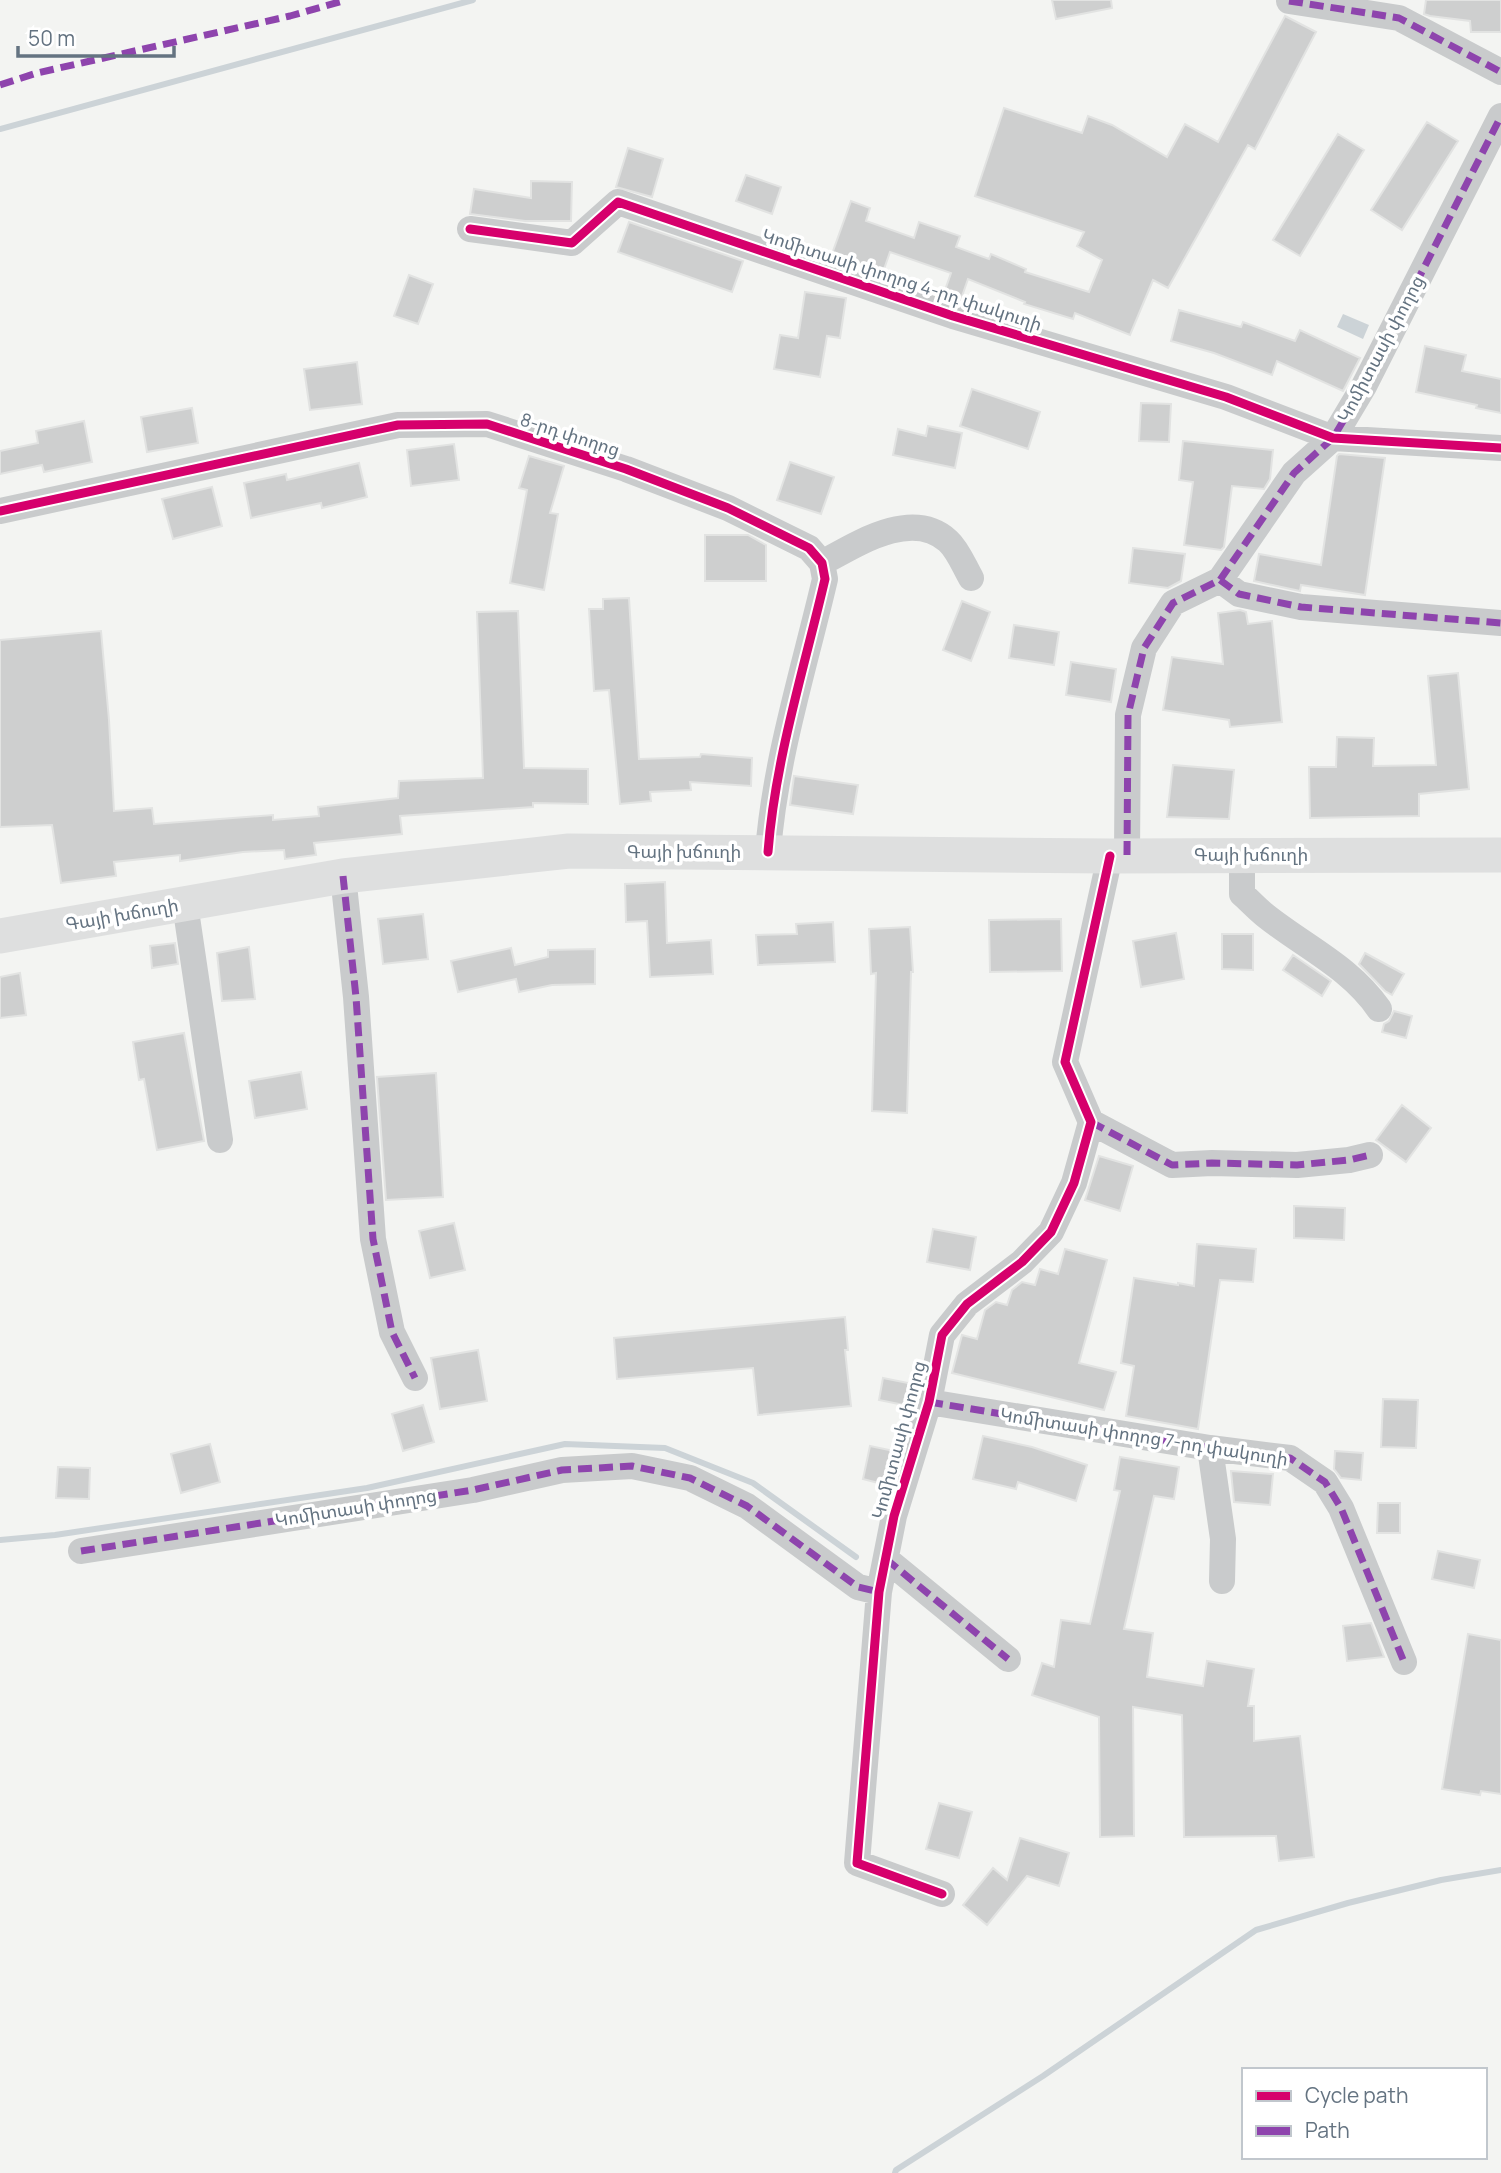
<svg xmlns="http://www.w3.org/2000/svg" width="1501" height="2173" viewBox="0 0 1501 2173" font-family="Manrope,'Noto Sans Armenian',sans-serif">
<rect width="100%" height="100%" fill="#f3f4f2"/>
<path fill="#ccd3d7" d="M1343 314 1369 325 1363 339 1337 327Z"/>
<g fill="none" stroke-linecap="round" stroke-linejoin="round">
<path stroke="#ccd3d7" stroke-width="6" d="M0 129 473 0
M0 1540 55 1535 367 1488 565 1444 665 1448 753 1483 856 1557
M895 2173 896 2170 1043 2076 1256 1930 1348 1903 1441 1880 1501 1870"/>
</g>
<path fill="#cecfcf" stroke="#e2e3e2" stroke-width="2" d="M1052 0H1111L1112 8 1056 19Z
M1426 0H1501V32H1471L1470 21 1430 16 1424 14Z
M1285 16 1316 32 1255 149 1248 145 1168 288 1153 280 1130 335 1075 313 1073 319 1024 304 1025 302 968 279 960 302 943 296 951 273 890 252 883 272 832 254 851 201 870 208 866 221 914 238 919 222 960 236 956 247 989 259 991 254 1026 269 1025 272 1089 292 1102 260 1077 246 1084 232 975 196 1004 108 1082 133 1088 116 1112 125 1167 157 1185 124 1218 142Z
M1427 122 1458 141 1402 230 1371 210Z
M1338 134 1364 150 1300 256 1273 240Z
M628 148 663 159 652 197 616 187Z
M746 175 781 187 772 214 736 201Z
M531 181 572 182 571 221H525L470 214 474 189 531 198Z
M629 222 743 261 732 292 618 252Z
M409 275 433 284 418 324 394 316Z
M805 292 846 298 840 338 827 336 820 377 774 369 780 335 798 338Z
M1179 310 1241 327 1243 322 1295 341 1300 330 1360 358 1343 391 1277 361 1272 375 1214 353 1171 341Z
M1425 346 1466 355 1462 371 1501 379V413L1476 408 1477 405 1416 392Z
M357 362 362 404 310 410 304 369Z
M972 389 1040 412 1028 449 960 426Z
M1141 403 1171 404 1169 442 1139 441Z
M192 408 198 443 147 452 141 417Z
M84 421 92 462 44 472 42 465 0 474V451L38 443 36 431Z
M928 426 962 433 955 468 893 455 898 429 926 436Z
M1183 441 1273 450 1270 479 1264 489 1232 486 1224 547 1221 550 1184 545 1193 482 1179 480Z
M454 444 459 480 411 486 407 450Z
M1339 454 1385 458 1365 595 1301 585 1300 591 1254 581 1259 554 1321 565 1337 456Z
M529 456 564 466 550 513 558 514 544 590 510 583 527 490 519 488Z
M790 462 834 477 821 514 777 500Z
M359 463 367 497 322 508 321 503 251 518 244 483 286 474 287 480Z
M212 487 222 526 173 539 162 499Z
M705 535H748L766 545V581H705Z
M1133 548 1185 554 1181 581 1168 588 1129 583Z
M629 598 639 759 700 757 701 754 752 758 751 786 690 782 691 790 650 792 651 801 620 804 609 690 594 691 589 609H603V599Z
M962 601 990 612 971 661 943 650Z
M1240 610 1246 612 1248 624 1272 621 1282 722 1230 727 1229 720 1163 710 1172 657 1223 664 1218 613Z
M518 611 524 768 588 769V804L533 803V807L400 816 402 834 314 843 316 855 285 859 284 850 243 852 180 861V855L114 862 116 876 61 883 52 825 0 827V640L101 631 109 720 114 811 152 808 154 824 273 815V820L319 816 318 807 398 798 399 781 483 778 477 612Z
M1014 625 1059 632 1054 665 1009 658Z
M1071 662 1116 669 1111 702 1066 695Z
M1458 673 1469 789 1419 794V816L1310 818 1309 767H1336L1337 737 1374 738 1373 766 1436 765 1428 676Z
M1173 765 1234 770 1229 819 1167 817Z
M794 776 858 785 853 814 790 805Z
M665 882 667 943 711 940 713 974 650 977 647 921 626 922 625 884Z
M423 914 428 959 383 964 378 919Z
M1061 919 1062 971 990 972 989 920Z
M833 922 835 962 758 965 756 935 797 934 796 924Z
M910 927 913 972H911L907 1113 872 1111 876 973 871 974 869 929Z
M1176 933 1184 979 1141 987 1133 941Z
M1222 934H1253V970L1222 969Z
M175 943 178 964 152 968 150 946Z
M249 947 255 999 222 1001 217 953Z
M511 948 515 965 548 957V950L595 949V984L552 985 519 992 516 979 458 992 451 961Z
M1365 953 1404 974 1392 995 1385 991 1359 964Z
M1293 955 1331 981 1322 996 1283 970Z
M20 973 26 1015 0 1018V977Z
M1394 1011 1412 1016 1406 1038 1382 1032 1384 1024 1389 1021Z
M184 1033 204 1141 157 1150 144 1079 139 1080 133 1042Z
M301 1072 307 1109 255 1118 249 1081Z
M436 1073 443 1197 386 1200 377 1077Z
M1402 1105 1431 1128 1406 1162 1376 1140Z
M1099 1156 1133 1166 1120 1211 1085 1200Z
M1294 1206 1345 1208 1344 1240 1294 1238Z
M454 1223 465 1270 430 1278 419 1231Z
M933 1229 976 1237 970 1270 927 1262Z
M1197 1244 1256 1249 1253 1282 1220 1280 1198 1429 1126 1416 1134 1366 1121 1363 1134 1278 1178 1285V1283L1194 1286Z
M1065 1249 1107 1260 1079 1363 1116 1372 1104 1410 952 1373 962 1335 977 1339 985 1310 996 1302 1007 1305 1012 1290 1022 1282 1035 1285 1040 1269 1058 1274Z
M845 1317 848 1350H845L851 1406 758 1415 753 1368 617 1379 614 1338Z
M478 1350 487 1401 440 1409 431 1358Z
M883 1378 913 1384 909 1406 879 1400Z
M1383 1399 1418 1400 1416 1448 1381 1447Z
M423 1405 434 1442 403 1451 392 1414Z
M983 1436 1032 1447 1087 1465 1076 1501 1018 1482 1016 1489 973 1479Z
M210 1444 220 1482 181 1493 171 1454Z
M870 1446 894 1451 886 1485 863 1479Z
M1335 1451 1363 1453 1361 1480 1341 1478 1334 1469Z
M1120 1457 1179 1467 1174 1499 1154 1496 1124 1629 1153 1633 1147 1677 1203 1686 1207 1661 1254 1669 1248 1706H1254V1741L1300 1736 1314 1857 1279 1861 1276 1836 1184 1837 1182 1715 1133 1707 1134 1836 1100 1837 1099 1717 1032 1695 1042 1663 1054 1667 1061 1620 1090 1624 1120 1491 1114 1490Z
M58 1467 90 1468 89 1499 56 1498Z
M1231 1471 1273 1474 1270 1505 1234 1502Z
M1378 1503H1400V1533H1377Z
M1438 1551 1480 1560 1474 1588 1432 1579Z
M1371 1623 1384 1657 1347 1661 1343 1626Z
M1468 1634 1501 1640V1794L1481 1791 1480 1795 1442 1789Z
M939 1803 972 1812 959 1858 926 1849Z
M1020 1838 1069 1853 1059 1886 1027 1876 987 1925 963 1905 993 1868 1007 1880Z"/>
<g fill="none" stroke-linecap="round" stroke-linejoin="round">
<path stroke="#c9cbcc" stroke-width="26" d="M1289 1 1399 18 1501 72
M470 229 572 243 618 202 953 316 1226 397 1333 438 1501 448
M0 511 398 425 487 424 626 469 728 508 809 548 822 563 825 579C804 669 775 760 768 852
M822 563C857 544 912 508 948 541 958 550 964 566 971 578
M1220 580 1239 594 1301 607 1501 623
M1127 855 1128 715 1144 648 1173 603 1220 580 1294 473 1333 438 1364 386 1501 116
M1242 855V894C1250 901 1257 909 1266 916 1305 947 1350 967 1379 1009
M343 876 356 997 373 1239 392 1332 415 1378
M185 904 220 1140
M1091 1122 1172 1165 1212 1163 1297 1165 1349 1160 1370 1155
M929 1402 1210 1448 1290 1458 1325 1482 1341 1508 1404 1662
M1210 1448 1223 1539 1222 1581
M81 1551 473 1490 562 1470 632 1466 690 1478 747 1506 858 1587 879 1592
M886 1559 1008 1659
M942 1894 857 1863 879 1592 894 1516 929 1402 942 1335 967 1304 1022 1262 1051 1232 1074 1183 1091 1122 1065 1062 1110 856"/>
<path stroke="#dedfdf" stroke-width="35" d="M0 936 343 876 569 851 1110 856 1501 855"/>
<path stroke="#8e44ad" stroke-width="7" stroke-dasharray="14 7" stroke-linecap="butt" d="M1289 1 1399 18 1501 72
M0 85 37 73 290 16 346 0
M1220 580 1239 594 1301 607 1501 623
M1127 855 1128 715 1144 648 1173 603 1220 580 1294 473 1333 438 1364 386 1501 116
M343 876 356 997 373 1239 392 1332 415 1378
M1091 1122 1172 1165 1212 1163 1297 1165 1349 1160 1370 1155
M929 1402 1210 1448 1290 1458 1325 1482 1341 1508 1404 1662
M81 1551 473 1490 562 1470 632 1466 690 1478 747 1506 858 1587 879 1592
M886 1559 1008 1659"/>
<g stroke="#fff" stroke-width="13">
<path id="cycleway" d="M470 229 572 243 618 202 953 316 1226 397 1333 438 1501 448
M0 511 398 425 487 424 626 469 728 508 809 548 822 563 825 579C804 669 775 760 768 852
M942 1894 857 1863 879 1592 894 1516 929 1402 942 1335 967 1304 1022 1262 1051 1232 1074 1183 1091 1122 1065 1062 1110 856"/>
</g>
<use href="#cycleway" stroke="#d6006c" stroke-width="9"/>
</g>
<g text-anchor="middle" stroke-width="7" stroke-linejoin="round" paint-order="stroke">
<g font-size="18" fill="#647381" stroke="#fff">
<text transform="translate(902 280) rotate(18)" y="6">Կոմիտասի փողոց 4-րդ փակուղի</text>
<text transform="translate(1381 349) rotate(-62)" y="6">Կոմիտասի փողոց</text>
<text transform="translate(570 435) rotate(18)" y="6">8-րդ փողոց</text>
<text x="684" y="858">Գայի խճուղի</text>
<text x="1251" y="861">Գայի խճուղի</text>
<text transform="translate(122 915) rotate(-10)" y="6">Գայի խճուղի</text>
<text transform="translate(1144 1437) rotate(9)" y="6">Կոմիտասի փողոց 7-րդ փակուղի</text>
<text transform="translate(899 1440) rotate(-75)" y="6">Կոմիտասի փողոց</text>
<text transform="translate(356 1508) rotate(-9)" y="6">Կոմիտասի փողոց</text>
</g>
</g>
<rect x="1242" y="2068" width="245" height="91" fill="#ffffff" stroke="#c1c7cd" stroke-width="2"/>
<rect x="1256" y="2091" width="35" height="10" fill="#d6006c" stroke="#c1c7cd" stroke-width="2"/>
<text x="1305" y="2103" font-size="21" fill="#647381">Cycle path</text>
<rect x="1256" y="2126" width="35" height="10" fill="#8e44ad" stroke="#c1c7cd" stroke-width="2"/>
<text x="1305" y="2138" font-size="21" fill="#647381">Path</text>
<path d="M18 46v10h156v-10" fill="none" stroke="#647381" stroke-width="3.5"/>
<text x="28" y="46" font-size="21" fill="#647381" stroke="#ffffff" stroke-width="5" paint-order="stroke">50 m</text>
</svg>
